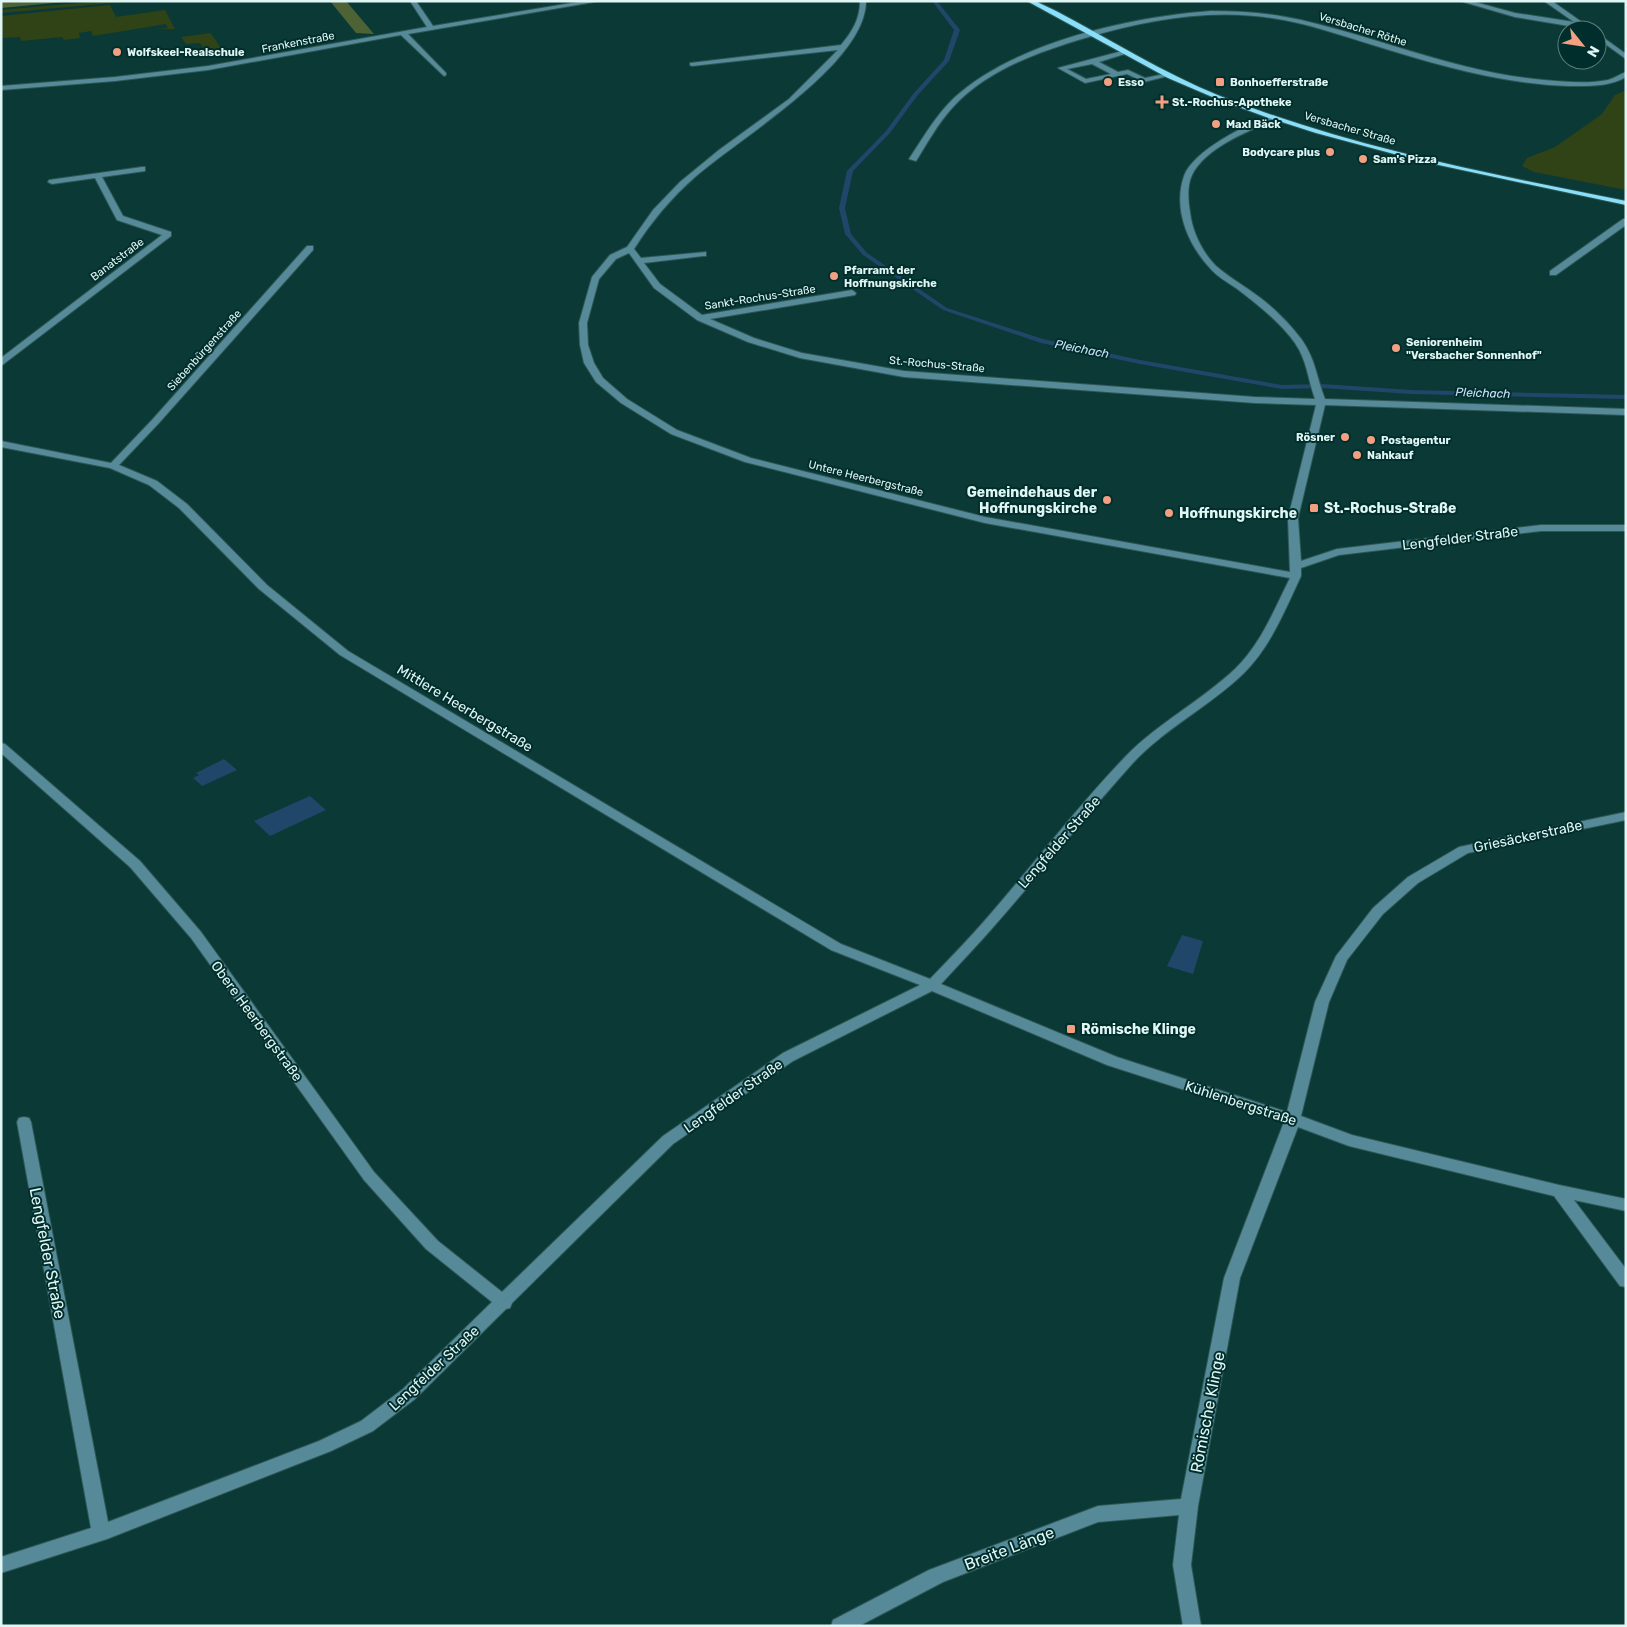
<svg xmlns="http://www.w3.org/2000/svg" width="1627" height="1627" viewBox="0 0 1627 1627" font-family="Rubik,sans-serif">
<rect width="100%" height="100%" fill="#0b3936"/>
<path fill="#2f4317" d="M100 1H134L1 13V10Z
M110 5 116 17 165 10 175 29H156L168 28 166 24 93 36 91 31 79 33 80 38 64 40 62 37 21 41 20 37 1 38V16Z
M211 33 222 50 202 52 200 49H204L200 43 186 44 181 37Z
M1626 90V190L1534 172 1522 166 1527 158 1555 147 1602 114 1615 95Z"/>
<path fill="#4d6335" d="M20 1H75L1 8V2Z
M330 1H346L374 34 356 33Z"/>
<path fill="#204669" d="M224 759 237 770 202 786 193 778 199 775 196 773Z
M310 796 326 810 270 836 254 821Z
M1182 935 1203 941 1193 974 1167 966Z"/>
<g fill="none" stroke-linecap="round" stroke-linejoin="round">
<path fill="#204669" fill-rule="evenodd" d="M932 1H937L960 30 949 61 917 96 890 133 853 171 845 208 851 234 867 253 947 308 1043 339 1140 360 1282 385 1322 384 1411 390 1626 395V399L1411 394 1322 388 1282 389 1140 364 1041 343 943 310 863 255 845 234 839 208 847 171 886 131 913 94 944 60 954 30Z"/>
<g stroke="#2d5754" stroke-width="2">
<path id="minor" d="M410 1H416L433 26 584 1H600L408 34 446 73V75L444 76 401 35 208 70 115 81 1 90V86L115 77 208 66 427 27Z
M860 1H866C866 64 739 138 695 177 671 198 651 222 634 249L641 258 706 252V256H703L644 263 660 284 702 315 852 290 856 293 855 295 710 319 754 338 802 353 904 371 1255 397 1315 399C1308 380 1307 360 1295 343 1279 321 1257 304 1236 288 1227 282 1216 276 1209 267 1187 243 1173 208 1184 176 1193 151 1248 123 1273 115L1277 117 1276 119C1249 131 1206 147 1192 175 1187 185 1188 201 1190 212 1192 231 1202 252 1216 266 1232 280 1252 290 1268 304 1280 314 1293 328 1302 340 1315 358 1317 379 1325 399L1626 409V415L1325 405 1298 518 1301 561 1337 549 1541 525H1626V531H1541L1339 555 1301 568V576C1285 610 1271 646 1244 673 1209 707 1165 728 1132 764 1085 816 1042 872 995 925 978 945 959 964 941 984L1117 1057 1287 1112 1315 1002 1336 956 1373 908 1408 877 1459 847 1626 812V820L1468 853 1418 883 1383 914 1347 960 1329 1002 1301 1116 1352 1135 1559 1185 1626 1199V1211L1574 1200 1626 1269V1287L1620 1286 1554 1196 1349 1146 1298 1127 1240 1278 1198 1506 1191 1565 1201 1626H1183L1173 1565 1179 1515 1098 1522 943 1582 859 1626H831L833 1620 929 1570 1098 1506 1181 1499 1224 1278 1284 1122 1107 1065 932 991 793 1061 673 1144 512 1303 510 1308 506 1309 415 1399 373 1431 331 1451 107 1539 1 1573V1557L91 1528 17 1122 19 1118 24 1117 29 1118 31 1122 108 1522 319 1441 361 1421 403 1389 492 1302 426 1249 364 1180 191 938 130 867 1 753V743L5 744 140 861 201 932 374 1172 438 1241 502 1292 663 1136 783 1053 920 985 831 950 340 655 259 589 179 508 149 485 110 468 1 447V441L111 463 152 420 307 246H313V250L158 424 119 465 157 481 187 504 267 585 348 651 841 944 930 979C949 959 969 939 987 918 1034 864 1076 808 1126 756 1158 723 1201 701 1235 669 1261 644 1274 610 1290 578L985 523 745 462 671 434 621 403 596 382 584 363 580 345 579 323 592 277 610 255 627 247 653 210 680 182 719 150 789 99 838 50 692 66 690 65V63L841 45C852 32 860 19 860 1ZM629 253 654 288 697 320 748 342 800 358 904 377 1255 403 1316 405 1288 518 1290 572 985 517 751 458 677 430 627 399 603 378 594 363 588 345 587 323 599 279 616 259Z
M1460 1H1471L1515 13 1574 22 1544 1H1552L1593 30 1515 17Z
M1211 11C1242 11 1271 13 1301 20 1383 39 1460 73 1544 80 1565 82 1588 84 1608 80 1615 78 1620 74 1626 72V77C1609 87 1588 86 1569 86 1502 84 1437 65 1373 45 1340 35 1307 23 1272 18 1210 8 1145 20 1085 38 1038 52 987 70 953 107 938 123 928 142 916 161L909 159C923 138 936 115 954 98 1015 42 1131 17 1211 11Z
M1597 33 1626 54V59L1597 38Z
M1126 50 1129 52 1128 53 1099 62 1118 72 1128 70 1145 78 1169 73 1172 75 1144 82 1127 74 1085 83 1058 68ZM1092 64 1111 74 1086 79 1067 69Z
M142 167H145V171L102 177 123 216 171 232V236L1 366V358L162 235 117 220 95 178 52 184 48 182 49 180Z
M1623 219H1626V225L1556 275H1550V271Z"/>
</g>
<g stroke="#2d5754" stroke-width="2">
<path id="major" d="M1027 1H1035L1056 11C1111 40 1163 73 1220 96 1350 147 1489 174 1626 201V205L1420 161 1316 133 1266 117 1217 99 1168 78Z"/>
</g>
<use href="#minor" fill="#568a99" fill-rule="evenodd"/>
<use href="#major" fill="#89dff9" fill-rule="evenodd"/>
</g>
<g fill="#f2a081" stroke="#002e2c" stroke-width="2">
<circle cx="117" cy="52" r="5"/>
<circle cx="1108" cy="82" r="5"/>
<rect x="1215" y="77" width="10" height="10" rx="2.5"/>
<path d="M1159.5 94.5h5v5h5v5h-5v5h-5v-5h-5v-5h5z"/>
<circle cx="1216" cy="124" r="5"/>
<circle cx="1330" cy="152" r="5"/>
<circle cx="1363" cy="159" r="5"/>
<circle cx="834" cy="276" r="5"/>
<circle cx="1396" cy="348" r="5"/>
<circle cx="1345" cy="437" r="5"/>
<circle cx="1371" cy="440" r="5"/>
<circle cx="1357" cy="455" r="5"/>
<circle cx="1107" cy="500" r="5"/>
<rect x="1309" y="503" width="10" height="10" rx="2.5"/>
<circle cx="1169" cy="513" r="5"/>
<rect x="1066" y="1024" width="10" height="10" rx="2.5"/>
</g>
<g text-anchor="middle" stroke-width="4" stroke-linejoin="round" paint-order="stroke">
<g font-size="11" fill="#e0f6f4" stroke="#002e2c">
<text transform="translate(1363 29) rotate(17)" y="4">Versbacher Röthe</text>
<text transform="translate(298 42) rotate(-11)" y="4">Frankenstraße</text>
<text transform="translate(1350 128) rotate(16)" y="4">Versbacher Straße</text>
<text transform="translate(117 259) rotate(-37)" y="4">Banatstraße</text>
<text transform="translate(760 297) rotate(-9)" y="4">Sankt-Rochus-Straße</text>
<text transform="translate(204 350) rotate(-48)" y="4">Siebenbürgenstraße</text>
<text transform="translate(937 364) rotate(5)" y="4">St.-Rochus-Straße</text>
<text transform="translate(866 478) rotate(14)" y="4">Untere Heerbergstraße</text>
</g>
<g font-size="11" font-weight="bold" fill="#e0f6f4" stroke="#002e2c" text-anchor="start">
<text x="127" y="56">Wolfskeel-Realschule</text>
<text x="1118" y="86">Esso</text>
<text x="1230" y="86">Bonhoefferstraße</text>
<text x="1172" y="106">St.-Rochus-Apotheke</text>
<text x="1226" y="128">Maxl Bäck</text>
<text x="1320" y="156" text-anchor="end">Bodycare plus</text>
<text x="1373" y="163">Sam's Pizza</text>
<text x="844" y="274">Pfarramt der<tspan x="844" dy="13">Hoffnungskirche</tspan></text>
<text x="1406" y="346">Seniorenheim<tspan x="1406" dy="13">"Versbacher Sonnenhof"</tspan></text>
<text x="1335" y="441" text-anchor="end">Rösner</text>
<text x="1381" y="444">Postagentur</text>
<text x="1367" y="459">Nahkauf</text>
</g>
<g font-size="12" font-style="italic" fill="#cce3fb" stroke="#002e2c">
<text transform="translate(1082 349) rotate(11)" y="4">Pleichach</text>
<text transform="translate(1483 393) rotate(2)" y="4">Pleichach</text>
</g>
<g font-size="14" font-weight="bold" fill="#e0f6f4" stroke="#002e2c" text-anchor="start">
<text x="1097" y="497" text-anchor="end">Gemeindehaus der<tspan x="1097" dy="16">Hoffnungskirche</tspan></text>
<text x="1324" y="513">St.-Rochus-Straße</text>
<text x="1179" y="518">Hoffnungskirche</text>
<text x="1081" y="1034">Römische Klinge</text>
</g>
<g font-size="14" fill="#e0f6f4" stroke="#002e2c">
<text transform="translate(1460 538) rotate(-7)" y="5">Lengfelder Straße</text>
<text transform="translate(465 708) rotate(31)" y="5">Mittlere Heerbergstraße</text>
<text transform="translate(1528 836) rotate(-12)" y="5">Griesäckerstraße</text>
<text transform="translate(1059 842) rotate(-49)" y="5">Lengfelder Straße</text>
<text transform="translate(257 1021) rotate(54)" y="5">Obere Heerbergstraße</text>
<text transform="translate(733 1096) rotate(-35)" y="5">Lengfelder Straße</text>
<text transform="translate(1241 1103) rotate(18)" y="5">Kühlenbergstraße</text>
<text transform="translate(434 1368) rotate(-43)" y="5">Lengfelder Straße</text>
</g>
<g font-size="16" fill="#e0f6f4" stroke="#002e2c">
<text transform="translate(48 1253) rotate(79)" y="6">Lengfelder Straße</text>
<text transform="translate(1207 1412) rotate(-79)" y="6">Römische Klinge</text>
<text transform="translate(1009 1548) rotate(-21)" y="6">Breite Länge</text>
</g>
</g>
<rect width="1627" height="1627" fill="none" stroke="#e0f6f4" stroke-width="5"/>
<g transform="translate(1582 45) rotate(120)"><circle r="24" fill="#002e2c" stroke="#5a7e7c"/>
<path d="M0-4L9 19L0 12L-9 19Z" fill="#f2a081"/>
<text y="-8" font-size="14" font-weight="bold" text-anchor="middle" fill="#e0f6f4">N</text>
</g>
</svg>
